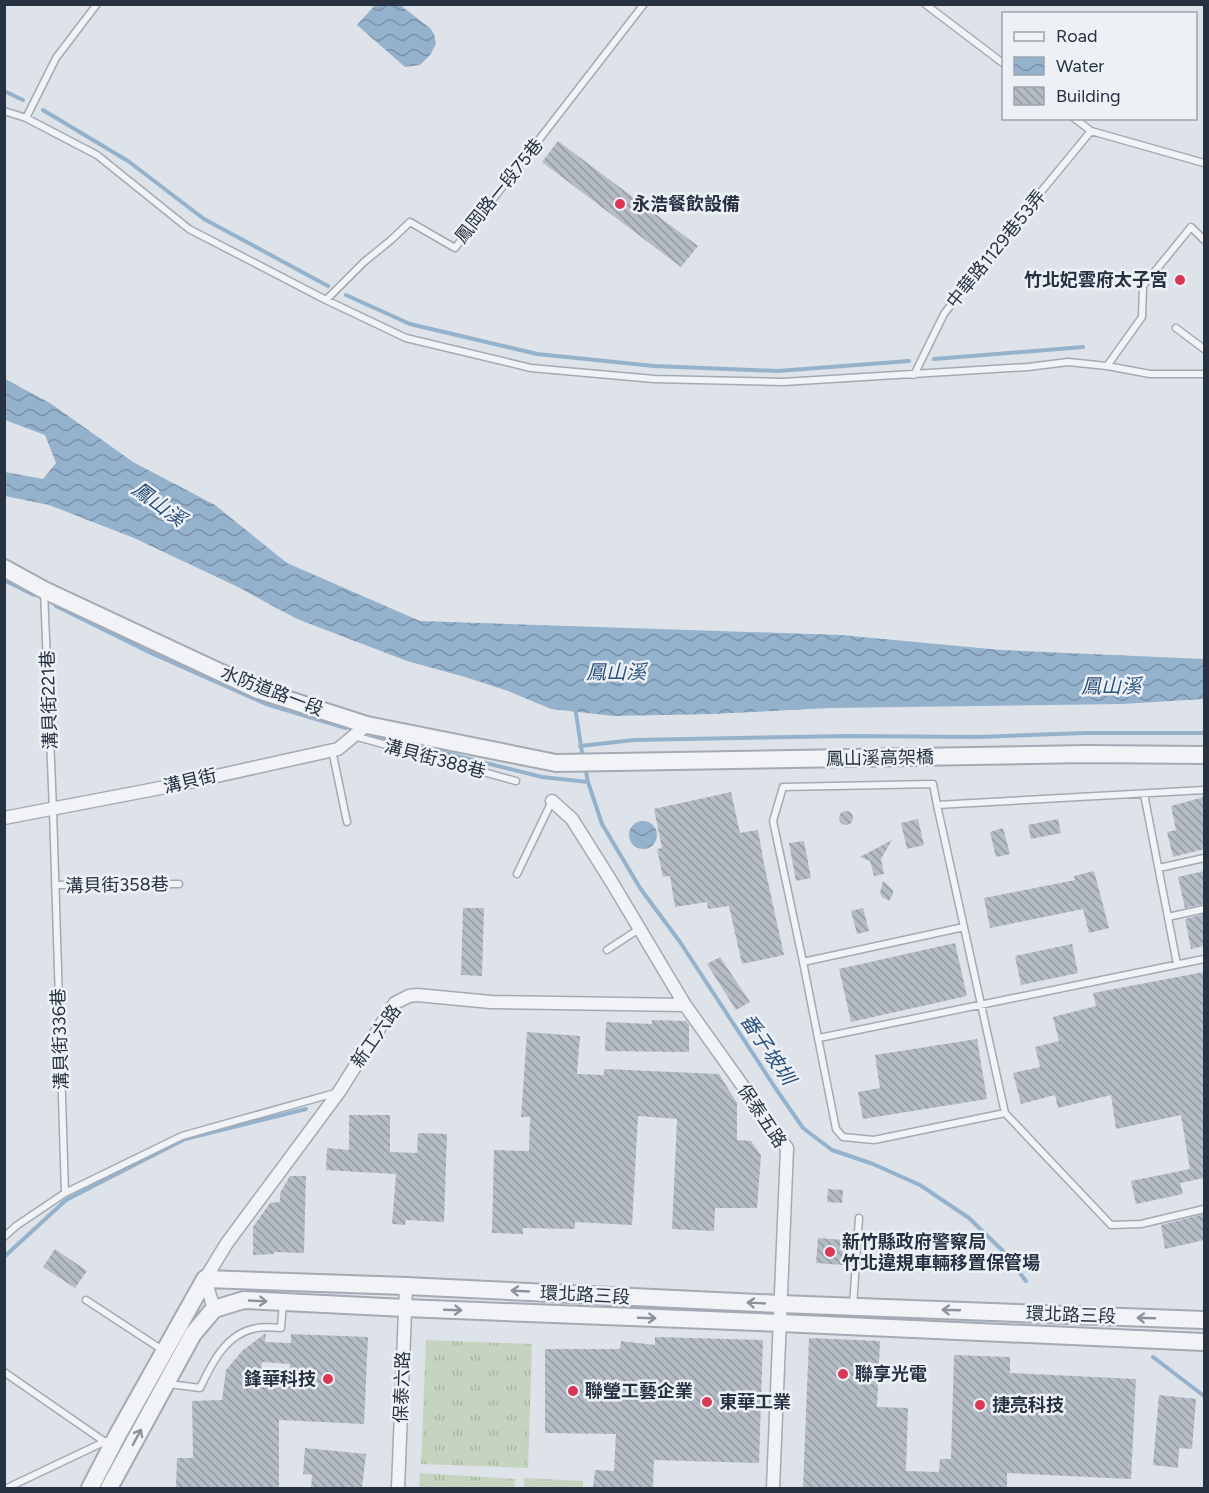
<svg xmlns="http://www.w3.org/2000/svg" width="1209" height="1493" viewBox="0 0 1209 1493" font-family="Figtree,'Noto Sans TC',sans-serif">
<defs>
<pattern id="grass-tufts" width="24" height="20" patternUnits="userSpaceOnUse" patternTransform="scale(1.5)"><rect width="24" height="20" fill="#c4d4be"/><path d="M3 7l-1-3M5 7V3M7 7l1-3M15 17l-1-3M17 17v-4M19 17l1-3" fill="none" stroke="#a8b6a4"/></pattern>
<pattern id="water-waves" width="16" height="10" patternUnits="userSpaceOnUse" patternTransform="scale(1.5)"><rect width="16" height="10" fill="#95b2cd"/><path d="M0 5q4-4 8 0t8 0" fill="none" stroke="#7991a8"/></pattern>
<pattern id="building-back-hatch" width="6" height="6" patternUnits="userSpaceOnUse" patternTransform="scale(1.5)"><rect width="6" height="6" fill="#b5bcc6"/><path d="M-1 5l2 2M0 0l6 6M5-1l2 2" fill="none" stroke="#9399a2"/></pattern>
</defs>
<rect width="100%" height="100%" fill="#dee3e9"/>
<path fill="url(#grass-tufts)" d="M426 1340 532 1344 528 1468 421 1464Z
M420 1473 515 1479 514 1488H419Z
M524 1478 583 1481V1488H524Z"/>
<path fill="url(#water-waves)" d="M376 4 400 5 430 28 434 34 436 44 430 55 420 65 405 67 357 25Z
M5 379 50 403 133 462 215 505 287 563 420 621 841 635 1001 650 1204 659V699L1122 704 831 708 712 714 614 716 551 709 508 691 465 677 407 661 297 619 236 586 134 538 49 505 5 496V472L43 479 56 463 45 435 5 420Z
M629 835a14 14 0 1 1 28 0a14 14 0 1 1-28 0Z"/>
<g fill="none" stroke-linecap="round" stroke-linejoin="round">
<path stroke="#95b2cd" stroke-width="4" d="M4 91 23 100
M43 110 128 161 204 219 328 286
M346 295 410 324 537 354 654 366 778 371 909 361
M934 359 1083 347
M4 580 34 595
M56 606 151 653 266 704 346 728
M575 707 583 759
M373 735 542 777 588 782
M580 746 634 740 848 736 979 737 1085 733H1204
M585 766 588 782 602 824 640 888 680 942 776 1089 803 1128 832 1150 873 1164 920 1185 969 1218 1003 1251 1026 1281
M4 1257 66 1200 185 1139 306 1109
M1153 1357 1204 1396"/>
</g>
<path fill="url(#building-back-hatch)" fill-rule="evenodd" d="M558 141 698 246 681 267 542 162Z
M731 792 740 833 758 830 764 864 784 955 742 964 729 906 708 909 707 902 675 907 670 876 663 877 657 849 662 848 654 809Z
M1204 797V849L1173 857 1167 832 1176 830 1171 806Z
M839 818a7 7 0 1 1 14 0a7 7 0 1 1-14 0Z
M918 819 924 845 907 849 901 823Z
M1058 819 1061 833 1031 839 1028 825Z
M1003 828 1010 854 996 857 990 832Z
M892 840 881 859 884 874 874 876 870 861 860 857Z
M804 841 811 878 796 881 789 843Z
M1094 871 1109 928 1089 933 1083 909 990 928 984 898 1075 880 1074 876Z
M1204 871V904L1185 908 1178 877Z
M883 881 893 890V894L889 901 882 897 880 893Z
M463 908H484L482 976 461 975Z
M863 908 869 931 857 934 851 911Z
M1204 914V946L1191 949 1185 919Z
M955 943 967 996 851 1022 839 969Z
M1072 944 1078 973 1021 985 1015 956Z
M720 957 750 1002 736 1010 707 964Z
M1204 972V1178L1180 1183 1183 1194 1136 1204 1131 1181 1190 1169 1181 1115 1116 1129 1111 1095 1058 1108 1055 1095 1021 1104 1013 1073 1040 1067 1035 1047 1059 1041 1053 1017 1096 1006 1093 993Z
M652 1020 686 1021 689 1025V1052L605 1051 606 1022 652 1024Z
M527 1032 580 1036 577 1074 604 1075V1069L719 1074 737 1103V1140L751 1141 761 1155 757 1208H715L714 1231 672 1229 677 1119 638 1116 632 1225 575 1222V1229L523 1228V1234L492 1233 494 1150 529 1151 530 1117H521Z
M977 1039 987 1099 863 1119 858 1092 880 1088 875 1055Z
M349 1115H390V1152L417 1153 418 1133 447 1134 444 1222 406 1220 405 1225 392 1224 396 1174 326 1170 327 1148 349 1150Z
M290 1176H306L304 1253 274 1252V1254L253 1255V1227L270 1203 280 1202V1193Z
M828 1189 843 1190 842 1203 827 1202Z
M1204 1214V1240L1165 1249 1161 1225Z
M818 1238 845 1240 843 1265 816 1263Z
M55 1249 87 1271 75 1288 43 1267Z
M266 1333 265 1342 291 1343V1334L368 1337 364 1424 279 1420V1488H176L177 1458H193L192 1401 222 1400 226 1370 243 1350ZM262 1362 290 1364 289 1387 260 1383Z
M655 1337 763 1340 759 1463 654 1460 653 1488H593L595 1470 614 1471 616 1434 545 1433V1349H620L621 1341 655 1345Z
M809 1338 880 1341 877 1407 908 1408 906 1471 939 1472 940 1459H951L954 1355 1010 1357V1373L1136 1379 1131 1479 1007 1473V1488H803Z
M1159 1395 1196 1399 1192 1449 1179 1448 1178 1468 1153 1465Z
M305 1448 366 1454 362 1488H311L312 1475 303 1474Z"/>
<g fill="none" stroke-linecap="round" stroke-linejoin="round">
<g stroke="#a3aab3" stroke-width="9">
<path id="service" d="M925 4 1004 64
M4 111 26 118 97 155 189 229 326 300 406 338 531 368 654 379 783 382 1028 367 1068 362 1107 366 1150 374H1204
M26 118 56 58 97 4
M1074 118 1091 131 1204 163
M326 300 364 262 391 240 410 222 455 248 644 4
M1176 328 1204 349
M1107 366 1142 317 1143 286 1191 227 1204 240
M914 375 944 314 989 255 1091 131
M44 591 53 810 65 1193
M354 736 516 781
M332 750 347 822
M1144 794 1177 964
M937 805 1005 1113 1111 1225 1141 1224 1204 1209
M1159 868 1204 858
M517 874 552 801
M55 885 179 884
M1168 917 1204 909
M607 950 639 929
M803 962 964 927
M819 1038 1204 959
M1005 1113 874 1140 843 1137 836 1129 803 962 773 821 783 787 933 784 937 805 1204 790
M4 1237 16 1226 65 1193 182 1136 335 1093
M86 1300 164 1351
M853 1306 859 1218
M4 1372 105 1442
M169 1384 200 1388C212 1363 226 1333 257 1328 265 1326 273 1328 281 1328L283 1302
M7 1488 106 1441"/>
</g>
<g stroke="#a3aab3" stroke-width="15">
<path id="minor" d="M552 801 572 819 611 881 685 1005 787 1148 773 1488
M4 818 176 785 338 749 367 725
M214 1309 205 1279 227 1243 339 1092 395 1003 409 996 417 995 491 1002 685 1005
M398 1488 406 1286"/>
</g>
<g stroke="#a3aab3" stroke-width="20">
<path id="tertiary" d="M4 568 44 590 258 690 367 725 556 763 1085 754 1204 755
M90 1488 117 1436 205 1279 406 1286 780 1304 1204 1320
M109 1488 193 1334 214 1309 244 1300 405 1308 780 1323 1204 1342"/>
</g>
<use href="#service" stroke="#f1f3f7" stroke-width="6"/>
<use href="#minor" stroke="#f1f3f7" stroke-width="12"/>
<use href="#tertiary" stroke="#f1f3f7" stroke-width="16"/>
</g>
<defs><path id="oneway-shaft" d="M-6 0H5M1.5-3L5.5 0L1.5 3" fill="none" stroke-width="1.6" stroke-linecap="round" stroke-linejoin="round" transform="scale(1.5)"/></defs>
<g stroke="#8c929c">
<use href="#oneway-shaft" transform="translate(520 1291) rotate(-177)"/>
<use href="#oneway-shaft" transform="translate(258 1301) rotate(3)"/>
<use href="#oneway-shaft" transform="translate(756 1303) rotate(-177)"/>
<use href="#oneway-shaft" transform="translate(453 1310) rotate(2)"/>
<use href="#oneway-shaft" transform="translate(951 1310) rotate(-178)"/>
<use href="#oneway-shaft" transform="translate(647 1318) rotate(2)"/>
<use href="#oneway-shaft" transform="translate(1146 1318) rotate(-178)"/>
<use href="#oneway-shaft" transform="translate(137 1437) rotate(-62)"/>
</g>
<g fill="#da3755" stroke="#edf1f6" stroke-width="2">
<circle cx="620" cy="204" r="6"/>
<circle cx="1180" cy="280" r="6"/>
<circle cx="830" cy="1252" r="6"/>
<circle cx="843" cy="1374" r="6"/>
<circle cx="328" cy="1379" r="6"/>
<circle cx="573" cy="1391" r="6"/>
<circle cx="707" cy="1402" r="6"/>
<circle cx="980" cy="1405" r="6"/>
</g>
<g text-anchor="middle" stroke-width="5" stroke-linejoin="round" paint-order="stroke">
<g font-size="18" fill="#263141" stroke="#edf1f6">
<text transform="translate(499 191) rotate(-51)" y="6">鳳岡路一段75巷</text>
<text transform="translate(996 249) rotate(-51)" y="6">中華路1129巷53弄</text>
<text transform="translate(272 691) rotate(21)" y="6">水防道路一段</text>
<text transform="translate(49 700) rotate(-92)" y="6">溝貝街221巷</text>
<text transform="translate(880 758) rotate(-1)" y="6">鳳山溪高架橋</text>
<text transform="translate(435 759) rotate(15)" y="6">溝貝街388巷</text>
<text transform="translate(190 781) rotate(-13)" y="6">溝貝街</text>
<text transform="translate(117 885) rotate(-1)" y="6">溝貝街358巷</text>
<text transform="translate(376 1036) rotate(-55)" y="6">新工六路</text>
<text transform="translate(60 1039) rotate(-92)" y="6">溝貝街336巷</text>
<text transform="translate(762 1116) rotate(56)" y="6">保泰五路</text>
<text transform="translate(585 1295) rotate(3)" y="6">環北路三段</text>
<text transform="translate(1071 1315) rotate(2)" y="6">環北路三段</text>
<text transform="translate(402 1387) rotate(-88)" y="6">保泰六路</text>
</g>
<g font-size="18" font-weight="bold" fill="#263141" stroke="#edf1f6" text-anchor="start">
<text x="632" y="210">永浩餐飲設備</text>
<text x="1168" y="286" text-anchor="end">竹北妃雲府太子宮</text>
<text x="842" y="1248">新竹縣政府警察局<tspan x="842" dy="21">竹北違規車輛移置保管場</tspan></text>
<text x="855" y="1380">聯享光電</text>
<text x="316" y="1385" text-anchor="end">鋒華科技</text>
<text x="585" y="1397">聯瑩工藝企業</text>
<text x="719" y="1408">東華工業</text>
<text x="992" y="1411">捷亮科技</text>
</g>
<g font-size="20" font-style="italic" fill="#2c5179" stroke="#edf1f6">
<text transform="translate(159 504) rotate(36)" y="7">鳳山溪</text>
<text x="616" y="679">鳳山溪</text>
<text x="1111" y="693">鳳山溪</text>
<text transform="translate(768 1049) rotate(56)" y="7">番子坡圳</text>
</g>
</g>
<rect width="1209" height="1493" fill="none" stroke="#263141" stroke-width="12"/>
<rect x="1002" y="12" width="195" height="108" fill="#edf1f6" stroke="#9da4ae" stroke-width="1.5"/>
<rect x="1014" y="32" width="30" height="9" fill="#f1f3f7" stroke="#9da4ae" stroke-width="1.5"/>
<text x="1056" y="42" font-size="18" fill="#263141">Road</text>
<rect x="1014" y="57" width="30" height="18" fill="url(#water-waves)" stroke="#9da4ae" stroke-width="1.5"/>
<text x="1056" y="72" font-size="18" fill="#263141">Water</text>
<rect x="1014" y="87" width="30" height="18" fill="url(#building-back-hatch)" stroke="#9da4ae" stroke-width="1.5"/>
<text x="1056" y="102" font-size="18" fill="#263141">Building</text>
</svg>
